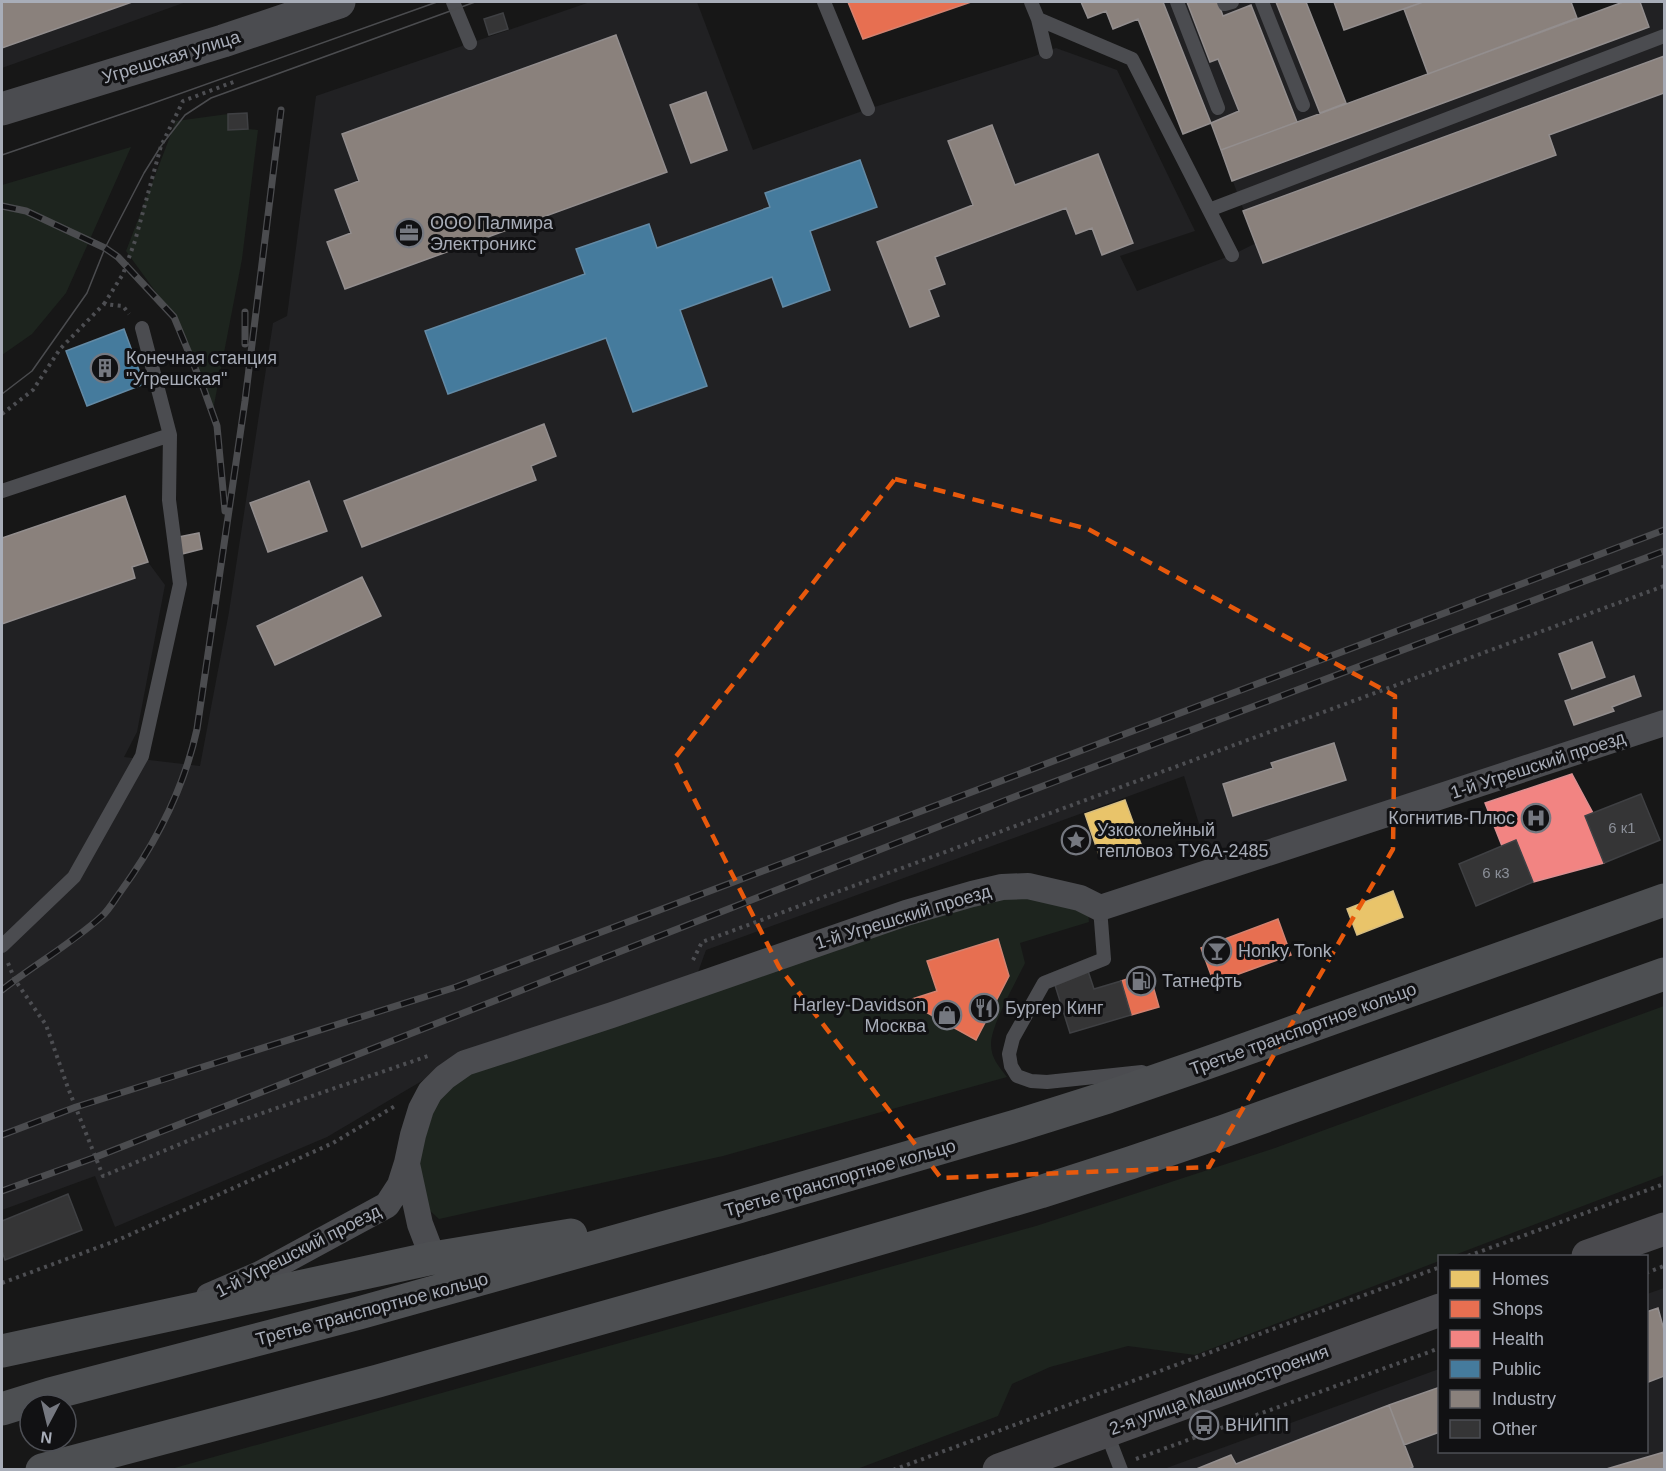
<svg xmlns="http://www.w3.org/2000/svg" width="1666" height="1471" viewBox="0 0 1666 1471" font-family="Arial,sans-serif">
<rect width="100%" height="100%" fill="#171717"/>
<path fill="#212123" d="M2 2H186L2 68Z
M590 2H697L753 150 868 109 1032 57 1056 48 1117 70 1195 231 1120 256 1137 291 1232 255 1256 243 1211 123 1183 134 1138 20 1113 29 1106 11 1088 18 1081 2H1306L1347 103 1623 2H1664V713L1213 868 1184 776 706 950 697 975 459 1059 327 1137 115 1227 95 1176 2 1210V538L125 496 148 562 165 585 137 732 124 757 200 766 229 612 273 323 287 316 316 96Z
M1664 1288V1469L1161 1470 1439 1369 1440 1452H1646L1647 1294Z"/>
<path fill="#1d241e" d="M228 114 248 129 258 130 242 259 213 410 174 317 126 251 176 121Z
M131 147 66 293 32 334 2 355V185Z
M1006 894 1088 910 1089 922 1020 943 1025 963C1016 982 991 1025 991 1044 991 1058 999 1067 1007 1077L723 1156 439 1219 428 1209 417 1163 439 1094 471 1071 913 919Z
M1664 1006V1175L1452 1256H1440L1439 1261 1195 1355 1128 1346 1050 1367 1012 1384 998 1416 857 1469H171L1036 1226 1275 1148Z"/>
<path fill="#e9c46a" stroke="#d6bd81" stroke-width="1.5" d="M1125 800 1141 844 1100 858 1085 814Z
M1393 891 1403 917 1357 935 1347 909Z"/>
<path fill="#e76f51" stroke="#d48270" stroke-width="1.5" d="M848 2H971L863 39Z
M1278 919 1291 955 1214 983 1201 948Z
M998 939 1009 976 976 1040 906 1001 937 991 927 961Z
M1149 972 1159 1007 1131 1015 1121 981Z"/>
<path fill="#f28482" stroke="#dc9092" stroke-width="1.5" d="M1572 774 1593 813 1585 816 1604 863 1533 882 1516 840 1502 846 1485 803Z"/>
<path fill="#457b9d" stroke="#638aa5" stroke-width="1.5" d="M860 160 877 207 810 231 830 290 783 307 772 277 680 310 707 386 633 412 606 338 448 394 425 331 585 274 576 249 649 224 657 248 770 207 765 193Z
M124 329 144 384 87 406 66 351Z"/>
<path fill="#8a817c" stroke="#938e8e" stroke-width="1.5" d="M2 2H132L2 48Z
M1081 2H1163L1211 123 1183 134 1138 19 1113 29 1106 11 1088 18Z
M1187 2H1218L1223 16 1251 5 1297 122 1221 150 1211 123 1239 111 1218 59 1210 62Z
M1276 2H1306L1346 103 1320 113Z
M1334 2H1423L1344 30Z
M1423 2H1571L1577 18 1428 74 1404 9Z
M1623 2H1640L1649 27 1232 181 1221 150Z
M616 35 667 172 345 289 327 242 351 233 335 190 359 181 342 134Z
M1664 56V93L1549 135 1556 155 1263 263 1243 211Z
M706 92 727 150 691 163 670 105Z
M992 125 1015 185 1098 154 1133 243 1102 255 1092 228 1076 234 1066 208 935 257 945 284 929 290 939 316 910 327 877 242 973 205 948 141Z
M544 424 556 456 531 466 536 480 362 547 344 501Z
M309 481 327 531 268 552 250 503Z
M125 496 148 562 132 567 135 578 2 624V538Z
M199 533 202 549 182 554 178 537Z
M362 577 381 616 275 665 257 626Z
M1592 642 1605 677 1572 689 1559 654Z
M1634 676 1641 696 1612 707 1614 711 1574 725 1565 701Z
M1334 743 1346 780 1233 816 1223 784 1273 768 1271 763Z
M1658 1308 1664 1330V1376L1646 1383V1312Z
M1440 1387V1432L1404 1445 1389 1405Z
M1389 1405 1413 1467 1407 1470H1194L1231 1455 1236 1464Z
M1664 1452V1470H1603Z"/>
<path fill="#353536" stroke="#3f4043" stroke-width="1.5" d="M503 13 508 29 489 35 484 19Z
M247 113 248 129 228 130V114Z
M1641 794 1660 840 1604 863 1585 816Z
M1516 840 1533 882 1476 906 1459 864Z
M1088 971 1094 989 1121 981 1131 1015 1070 1033 1054 982Z
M68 1194 82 1230 5 1260 2 1251V1221Z"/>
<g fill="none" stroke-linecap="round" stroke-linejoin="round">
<path stroke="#4d4e52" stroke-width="4" stroke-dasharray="3 4.5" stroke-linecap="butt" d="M104 304 123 274 135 241 161 146 183 101 236 81
M2 414 33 390 60 349 104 304 123 306 129 314
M1663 565 1664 569
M693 960 702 942 1664 586
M8 963 15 980 46 1025 68 1088 103 1176 219 1128 428 1056
M1468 1256 1664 1184
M1646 1273 1664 1266
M2 1283 118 1240 333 1143 395 1106
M1136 1459 1440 1348
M893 1470 1440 1267"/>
<path stroke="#4b4c50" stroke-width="14" d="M453 2 470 43
M824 2 868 109
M1031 2 1038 19 1132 59 1232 255
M1177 2 1218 108
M1224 2 1225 4 1232 2
M1262 2 1303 105
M1038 19 1046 52
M1209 210 1664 36
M2 491 170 435
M1100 908 1104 959 1044 983 1013 1038 1009 1054 1011 1066 1017 1076 1031 1081 1047 1082 1142 1072
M2 946 74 877 142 756 180 584 169 500 170 435 142 328
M1106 1431 1121 1470"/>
<path stroke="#4b4c50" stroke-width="26" d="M407 1164 420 1224 433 1258
M209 1296 262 1273 387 1205 400 1185 407 1163 413 1135 421 1109 430 1092 445 1077 465 1063 612 1015 906 913 972 894 1002 887 1028 886 1080 898 1100 908 1664 723"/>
<path stroke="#4b4c50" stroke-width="33" d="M2 109 223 41 339 2"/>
<path stroke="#4a4a4e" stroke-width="33" d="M1588 1256 1664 1229
M999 1470 1440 1310"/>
<path stroke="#4d4f52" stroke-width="33" d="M2 1351 433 1258 571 1235
M2 1409 50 1394 359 1313 738 1207 1019 1125 1108 1097 1201 1065 1664 900
M42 1470 378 1381 758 1274 1040 1192 1130 1163 1224 1131 1664 974"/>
<path stroke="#4b4c4f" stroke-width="1.5" d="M2 155 148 105 437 2
M2 394 32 371 87 293 105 248 144 173 161 146 185 115 211 98 475 2"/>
<g stroke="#4b4c4f" stroke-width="7">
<path id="rail" d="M2 206 26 211 105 248 118 257 174 317 203 387 217 426 225 511
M245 312V344
M2 990C34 965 71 944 102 916 109 910 115 899 121 891 156 843 184 788 197 729L245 401 281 110
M2 1135 76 1107 456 987 1664 530
M2 1191 96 1157 1009 799 1664 551"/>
</g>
<use href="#rail" stroke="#111113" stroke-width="4.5" stroke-dasharray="14" stroke-linecap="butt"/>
</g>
<path fill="none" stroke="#e8590c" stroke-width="4.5" stroke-dasharray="12 8" stroke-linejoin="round" d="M895 479 1088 529 1395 696 1393 849 1209 1167 941 1178 779 967 674 759Z"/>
<defs>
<g id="office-ring" transform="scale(1.5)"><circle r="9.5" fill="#111113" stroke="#757880" stroke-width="1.5"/><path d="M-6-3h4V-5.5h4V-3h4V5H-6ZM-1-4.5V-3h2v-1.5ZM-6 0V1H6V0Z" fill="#757880"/></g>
<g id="building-ring" transform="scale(1.5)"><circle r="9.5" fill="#111113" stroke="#757880" stroke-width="1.5"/><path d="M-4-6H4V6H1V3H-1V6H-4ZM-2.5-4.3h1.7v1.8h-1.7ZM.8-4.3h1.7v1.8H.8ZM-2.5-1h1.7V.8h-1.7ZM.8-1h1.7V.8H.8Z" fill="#757880"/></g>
<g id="hospital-ring" transform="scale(1.5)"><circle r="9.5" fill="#111113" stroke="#757880" stroke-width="1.5"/><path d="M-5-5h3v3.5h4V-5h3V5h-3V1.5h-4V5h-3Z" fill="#757880"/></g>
<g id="sight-ring" transform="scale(1.5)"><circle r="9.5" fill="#111113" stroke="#757880" stroke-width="1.5"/><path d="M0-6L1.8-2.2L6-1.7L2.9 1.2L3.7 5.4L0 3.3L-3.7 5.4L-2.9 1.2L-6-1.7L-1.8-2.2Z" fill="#757880"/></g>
<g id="bar-ring" transform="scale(1.5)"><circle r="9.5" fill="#111113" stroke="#757880" stroke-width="1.5"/><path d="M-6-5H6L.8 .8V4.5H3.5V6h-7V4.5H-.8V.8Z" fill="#757880"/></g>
<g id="fuel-ring" transform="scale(1.5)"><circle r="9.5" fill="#111113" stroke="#757880" stroke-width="1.5"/><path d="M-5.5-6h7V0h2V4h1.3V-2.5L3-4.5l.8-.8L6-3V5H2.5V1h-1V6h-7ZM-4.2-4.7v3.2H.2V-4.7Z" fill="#757880"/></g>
<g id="restaurant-ring" transform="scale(1.5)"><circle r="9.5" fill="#111113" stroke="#757880" stroke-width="1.5"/><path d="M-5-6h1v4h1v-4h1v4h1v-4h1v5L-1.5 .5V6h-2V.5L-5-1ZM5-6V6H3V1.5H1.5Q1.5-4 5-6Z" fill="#757880"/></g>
<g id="shop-ring" transform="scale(1.5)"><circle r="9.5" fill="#111113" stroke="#757880" stroke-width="1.5"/><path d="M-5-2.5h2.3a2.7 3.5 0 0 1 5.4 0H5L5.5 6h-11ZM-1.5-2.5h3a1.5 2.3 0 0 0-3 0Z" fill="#757880"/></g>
<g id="bus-ring" transform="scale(1.5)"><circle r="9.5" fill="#111113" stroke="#757880" stroke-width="1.5"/><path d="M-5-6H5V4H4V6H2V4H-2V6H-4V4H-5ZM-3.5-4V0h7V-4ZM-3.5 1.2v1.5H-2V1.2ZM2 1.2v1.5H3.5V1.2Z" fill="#757880"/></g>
</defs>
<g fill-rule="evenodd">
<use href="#office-ring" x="409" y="233"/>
<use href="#building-ring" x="105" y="368"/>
<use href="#hospital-ring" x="1536" y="818"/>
<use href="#sight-ring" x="1076" y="840"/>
<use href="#bar-ring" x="1217" y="951"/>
<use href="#fuel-ring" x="1141" y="981"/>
<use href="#restaurant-ring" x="984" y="1008"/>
<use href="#shop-ring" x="947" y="1015"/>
<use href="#bus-ring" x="1204" y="1425"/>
</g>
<g text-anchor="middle" stroke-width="6" stroke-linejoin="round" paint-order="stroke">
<g font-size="15" fill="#8b8f98">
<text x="1622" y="833">6 к1</text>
<text x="1496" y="878">6 к3</text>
</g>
<g font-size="18" fill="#a8adb8" stroke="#111113">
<text transform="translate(171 57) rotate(-17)" y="6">Угрешская улица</text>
<text transform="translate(1538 765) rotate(-18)" y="6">1-й Угрешский проезд</text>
<text transform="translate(903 917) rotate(-17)" y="6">1-й Угрешский проезд</text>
<text transform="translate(1303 1029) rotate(-20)" y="6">Третье транспортное кольцо</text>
<text transform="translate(840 1178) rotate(-16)" y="6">Третье транспортное кольцо</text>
<text transform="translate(298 1251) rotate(-27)" y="6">1-й Угрешский проезд</text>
<text transform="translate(372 1309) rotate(-15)" y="6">Третье транспортное кольцо</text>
<text transform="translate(1219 1390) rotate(-20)" y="6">2-я улица Машиностроения</text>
</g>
<g font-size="18" fill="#a8adb8" stroke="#111113" text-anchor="start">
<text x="430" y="229">ООО Палмира<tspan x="430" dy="21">Электроникс</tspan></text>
<text x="126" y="364">Конечная станция<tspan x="126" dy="21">"Угрешская"</tspan></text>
<text x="1515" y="824" text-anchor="end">Когнитив-Плюс</text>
<text x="1097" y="836">Узкоколейный<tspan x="1097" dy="21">тепловоз ТУ6А-2485</tspan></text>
<text x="1238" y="957">Honky Tonk</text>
<text x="1162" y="987">Татнефть</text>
<text x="926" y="1011" text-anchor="end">Harley-Davidson<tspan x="926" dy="21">Москва</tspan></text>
<text x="1005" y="1014">Бургер Кинг</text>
<text x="1225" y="1431">ВНИПП</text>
</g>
</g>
<rect width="1666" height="1471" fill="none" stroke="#a8adb8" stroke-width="6"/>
<rect x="1438" y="1255" width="210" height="198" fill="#111113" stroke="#4d4f55" stroke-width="1.5"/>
<rect x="1450" y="1270" width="30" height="18" fill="#e9c46a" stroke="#4d4f55" stroke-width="1.5"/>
<text x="1492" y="1285" font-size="18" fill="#a8adb8">Homes</text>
<rect x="1450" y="1300" width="30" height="18" fill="#e76f51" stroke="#4d4f55" stroke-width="1.5"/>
<text x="1492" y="1315" font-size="18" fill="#a8adb8">Shops</text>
<rect x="1450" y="1330" width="30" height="18" fill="#f28482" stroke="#4d4f55" stroke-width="1.5"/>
<text x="1492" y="1345" font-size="18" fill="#a8adb8">Health</text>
<rect x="1450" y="1360" width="30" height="18" fill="#457b9d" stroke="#4d4f55" stroke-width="1.5"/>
<text x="1492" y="1375" font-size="18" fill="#a8adb8">Public</text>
<rect x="1450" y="1390" width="30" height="18" fill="#8a817c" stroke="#4d4f55" stroke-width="1.5"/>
<text x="1492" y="1405" font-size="18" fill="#a8adb8">Industry</text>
<rect x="1450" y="1420" width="30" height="18" fill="#353536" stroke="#4d4f55" stroke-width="1.5"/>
<text x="1492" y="1435" font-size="18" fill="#a8adb8">Other</text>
<g transform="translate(48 1423) rotate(187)"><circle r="28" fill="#111113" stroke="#4d4f55" stroke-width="1.5"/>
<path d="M0-4.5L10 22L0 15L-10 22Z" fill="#757880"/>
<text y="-9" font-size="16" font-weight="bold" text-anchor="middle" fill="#a8adb8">N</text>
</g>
</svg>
